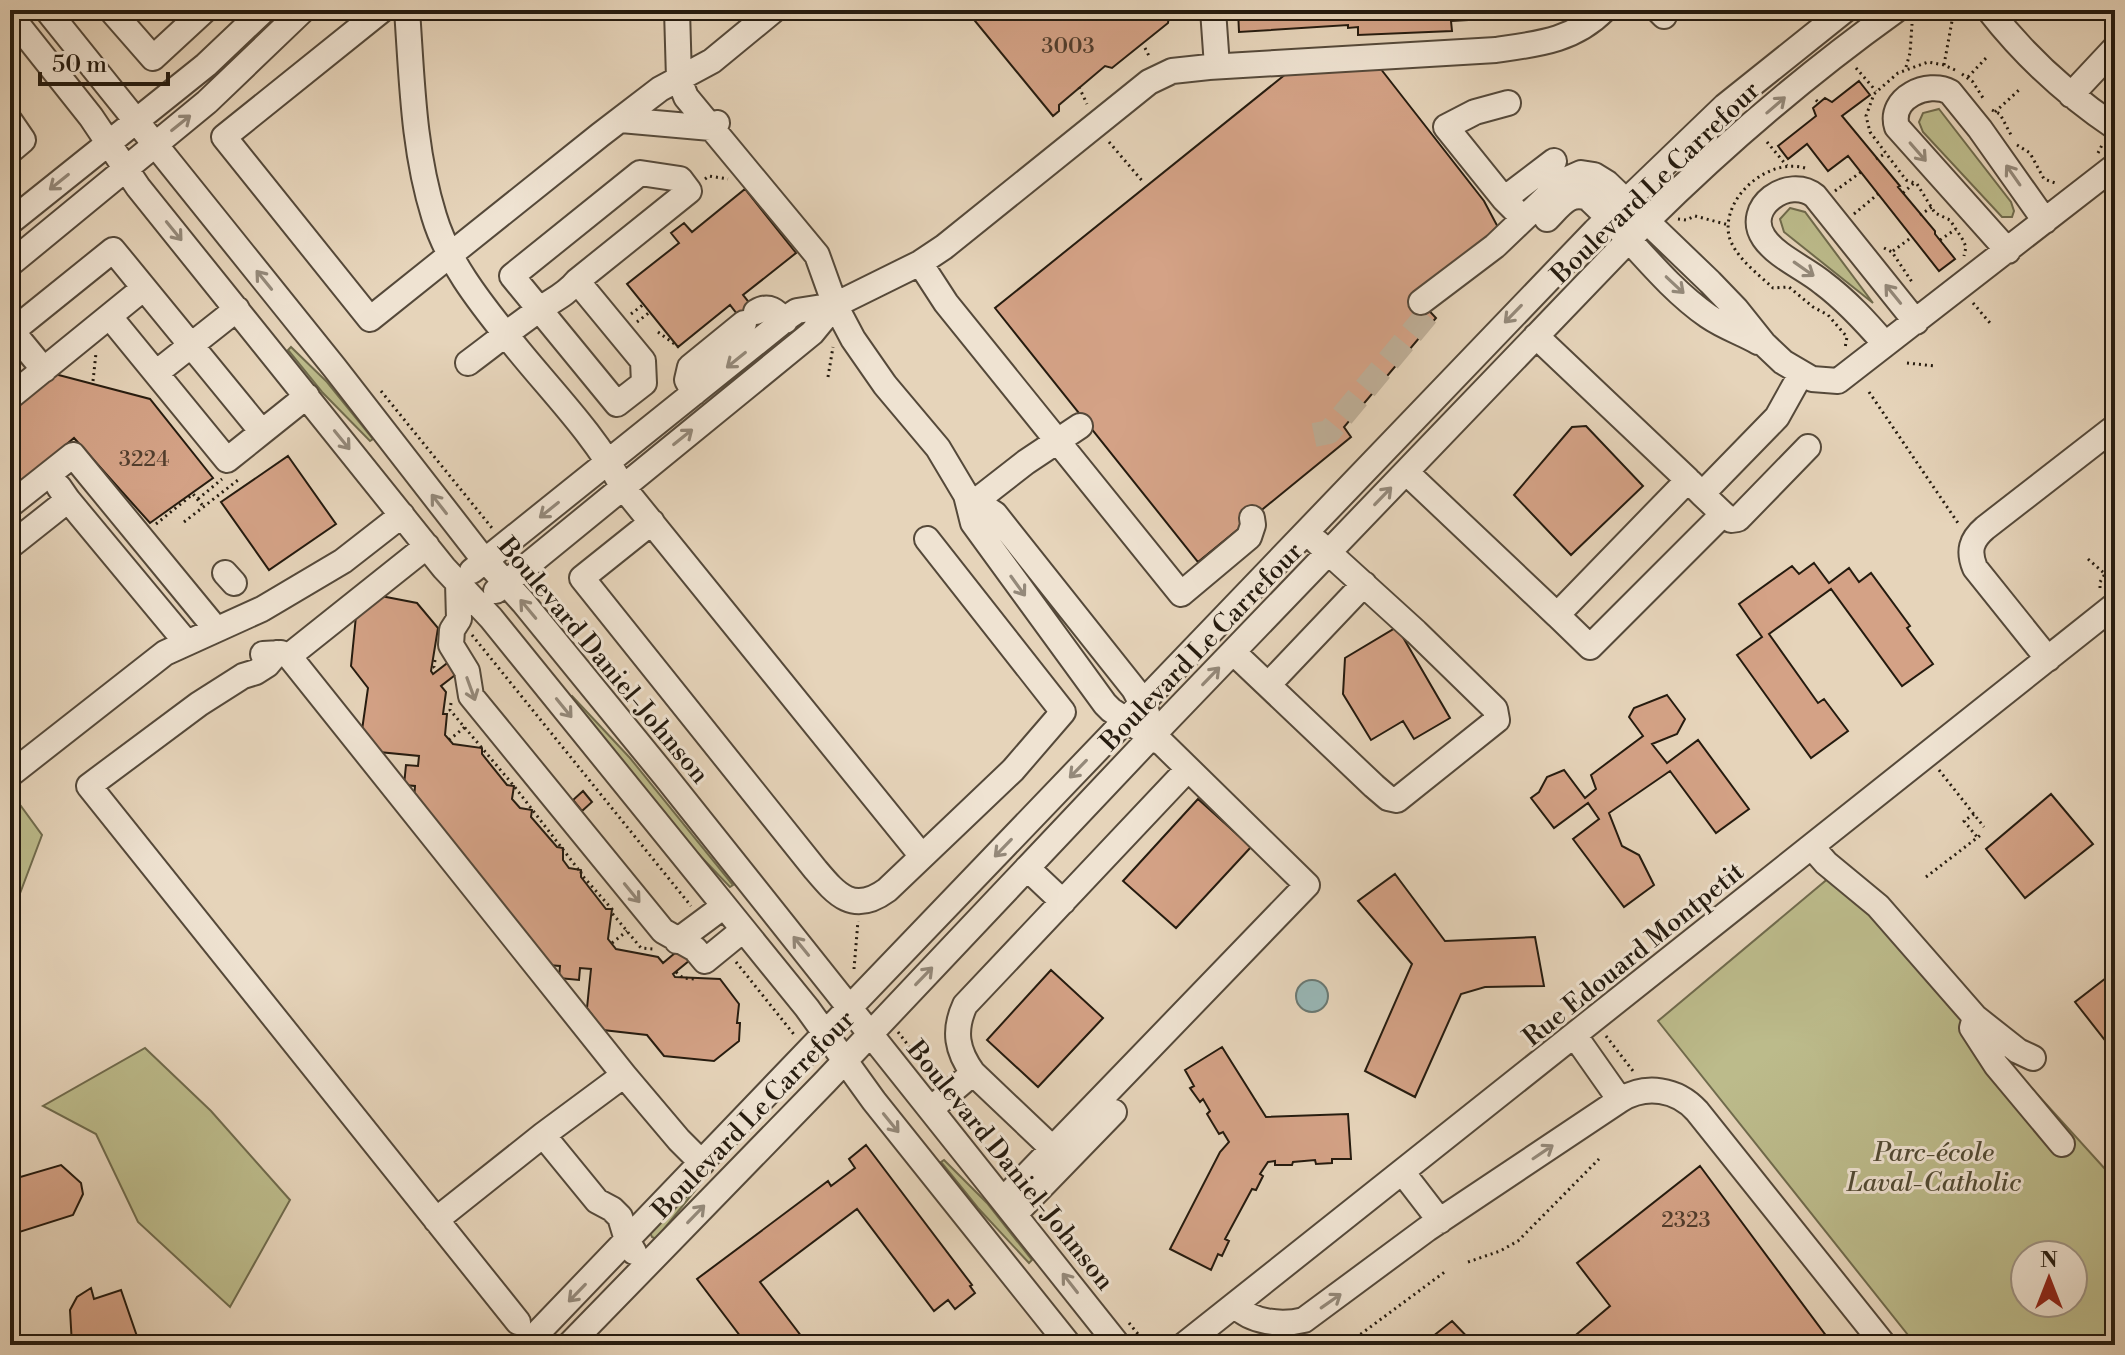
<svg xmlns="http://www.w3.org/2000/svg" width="2125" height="1355" viewBox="0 0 2125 1355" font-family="'Libre Bodoni',serif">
<rect width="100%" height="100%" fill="#e6d4ba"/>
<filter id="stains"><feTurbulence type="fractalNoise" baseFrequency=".0025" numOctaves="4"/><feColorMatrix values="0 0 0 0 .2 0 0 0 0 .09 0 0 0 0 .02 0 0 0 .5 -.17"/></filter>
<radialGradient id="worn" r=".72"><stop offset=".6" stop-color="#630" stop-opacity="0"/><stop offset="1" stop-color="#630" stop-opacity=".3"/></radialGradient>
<path fill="#bcbb8b" stroke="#706b4d" stroke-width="2" fill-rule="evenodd" d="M1939 109 2011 202 2014 211 2012 217H2002L1923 132 1919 122 1923 113Z
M1790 208 1805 212 1873 303 1784 232 1780 219Z
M291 347 327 382 373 439 370 441 322 392 288 350Z
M572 696 630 758 733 885 730 887 684 839 569 698Z
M10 791 42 835 10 920Z
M1836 872 2115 1180V1345H1916L1658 1021ZM2025 1255H2073V1303H2025Z
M145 1048 211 1111 290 1200 230 1307 138 1222 96 1134 43 1106Z
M944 1160 987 1203 1032 1260 1029 1263 978 1208 941 1162Z
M700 1181 701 1183 656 1239 652 1237 650 1232Z"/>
<path fill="#98b7b6" stroke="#6a7973" stroke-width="2" d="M1296 996a16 16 0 1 1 32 0a16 16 0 1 1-32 0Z"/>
<path fill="#d4a286" stroke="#251b0f" stroke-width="2" d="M966 10H1170L1168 23 1112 68 1105 66 1059 105V111L1053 116Z
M1238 10H1559L1550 17 1541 13 1538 16 1451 21 1452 31 1358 35V27L1348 28V25L1239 32Z
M1373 59 1484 201 1500 231 1421 302 1436 318 1344 427 1351 437 1198 562 995 308 1297 65Z
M1859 81 1870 95 1842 116 1900 186 1898 187 1935 231V234L1955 259 1939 271 1848 156 1828 171 1807 144 1788 159 1778 146 1816 116 1813 108 1825 98 1832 102Z
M745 189 796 253 743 295 764 321 751 332 730 305 678 347 627 284 679 243 671 233 684 223 692 232Z
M51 373 150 399 213 478 150 523 74 438 10 492V405Z
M1586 426 1643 486 1571 555 1514 495 1572 427Z
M288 456 336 524 269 570 221 502Z
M1814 563 1829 583 1849 568 1859 582 1871 573 1910 626 1907 628 1933 664 1902 686 1831 589 1769 634 1818 703 1824 699 1848 731 1811 758 1737 655 1762 637 1739 604 1792 566 1799 574Z
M381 596 417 603 438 628 431 671 433 674 450 661 459 672 441 686 446 692 443 714H447L445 735 453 744 482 748V754L507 785 514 786 512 799 520 808 532 810 531 817 557 847 563 848V860L569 868 581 870V877L606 909H612L608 939 616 949 658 957 663 963 681 948 690 960 673 974 675 977 720 979 739 1004 737 1023H740L739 1041 714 1061 664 1056 647 1035 603 1030 587 1008 591 969 580 968 579 980 559 978 560 966 547 965 414 799 415 786 404 785 406 765 418 766 419 756 379 752 362 730 368 688 351 666 356 616Z
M1397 627 1450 718 1414 739 1403 721 1371 740 1343 694 1345 658Z
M1667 695 1685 719 1677 734 1652 744 1667 763 1698 740 1749 809 1716 833 1670 771 1609 813 1622 846 1639 855 1654 885 1624 907 1573 839 1599 819 1588 803 1554 828 1531 798 1539 792 1547 777 1564 770 1585 798 1596 789 1591 775 1643 736 1629 717 1634 708Z
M583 791 592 802 582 811 573 800Z
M2051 794 2093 844 2025 898 1986 849Z
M1198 799 1251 847 1176 928 1123 881Z
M1395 874 1445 941 1535 937 1544 986 1485 987 1461 994 1415 1097 1365 1071 1412 964 1358 901Z
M1051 970 1103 1018 1038 1087 987 1040Z
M2115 971V1053L2075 1002Z
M1222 1047 1266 1117 1348 1114 1351 1159H1332V1163L1316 1164 1315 1160 1293 1162 1292 1165H1275V1161L1268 1162 1260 1174 1263 1176 1256 1190 1252 1189 1225 1239 1229 1241 1222 1256 1218 1254 1211 1270 1170 1249 1220 1152 1229 1142 1223 1132 1219 1134 1207 1114 1210 1111 1203 1099 1200 1102 1190 1088 1194 1086 1185 1070Z
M866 1145 972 1285 970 1286 975 1293 955 1309 948 1300 934 1311 857 1209 760 1282 808 1345H747L697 1279 828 1181 831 1186 855 1168 849 1159Z
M61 1165 81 1183 83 1194 73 1215 10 1235V1180Z
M1700 1166 1833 1345H1564L1610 1306 1577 1263Z
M91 1288 94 1299 121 1290 140 1345H72L70 1310 77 1297Z
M1452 1321 1475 1345H1422Z"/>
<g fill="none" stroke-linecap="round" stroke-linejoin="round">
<path stroke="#bfaf98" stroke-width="24" stroke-dasharray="24 12" stroke-linecap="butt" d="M1314 435 1329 432 1430 311"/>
<g stroke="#55493a" stroke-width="28">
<path id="minor" d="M47 10 334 367 477 551 523 602 665 776 1118 1345
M111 10 153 58 205 10
M382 10 224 137 370 319 600 135 660 89 712 61 774 10
M407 10C412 79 413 149 434 216 447 260 478 300 507 336 545 385 593 431 622 486L921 855
M677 10 679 79 686 97 817 255 835 305 853 339 885 385 938 448 966 495 973 523 1105 704 1111 710 1163 744 1307 885 1003 1200
M1213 10 1217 66
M1658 10 1664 16
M1989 10C2025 56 2066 94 2115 127
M10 15 91 117 138 187 444 568 491 618 807 1008 874 1101 1069 1345
M2071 95 2115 48
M621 120 711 128 717 123
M10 121 23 140 10 151
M1504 199 1446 127 1475 112 1508 103
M1514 209 1504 199 1554 161
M1547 219C1560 206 1569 191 1588 198 1629 235 1662 284 1708 316 1724 327 1742 333 1758 342
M10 222 206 65 264 10
M2008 251 1897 127C1888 98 1928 80 1950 92L1980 129 2045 221
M920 263 946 303 1181 594 1249 537 1253 525 1252 518
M10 264 207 102 303 10
M1421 302 1495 246 1563 181 1581 173 1594 175 1607 183 1710 282 1736 309 1764 344 1783 362 1812 379 1838 381 2115 166
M756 312C769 304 776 311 785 321
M110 317 227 460 262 432
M12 331 44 370
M10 333 113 250 262 432 307 396
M1885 344C1866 322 1847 301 1823 283 1805 268 1777 257 1764 238 1743 207 1789 175 1815 196L1916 322
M468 363C491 346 513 328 536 312 550 301 565 296 577 281L689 191 680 179 640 173 512 276 617 404 644 383 643 361 577 281
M156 373 237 309
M694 393 687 380 690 367 744 323
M10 397 144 288
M1406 472 1557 615 1688 480 1536 336
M1690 482 1702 494 1777 417 1801 374
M966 495 995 514 1134 689 1147 713
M68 500 186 642
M976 501 1026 462 1080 426
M10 505 73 455 216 629
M1723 514 1731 520 1738 519 1808 447
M652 522 582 578 815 869C836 894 853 915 887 890L1013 770 1063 712 927 539
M10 546 68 500 59 487
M472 571 791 315 797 311 835 305 920 263 944 247 1149 82 1172 71 1209 67 1496 50C1537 44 1573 41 1604 10
M225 573 234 583
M458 583 459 619 452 630 451 645 467 671 471 696 663 931 695 949 705 961 743 930
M496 591 812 333 835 305
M1557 615 1590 647 1723 514 1702 494
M1233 652 1374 786 1388 798 1397 800 1497 720 1495 709 1416 632 1317 542
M277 653 267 665 256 672 243 676 199 704 89 786 518 1322
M263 654 281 653 289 656 624 1075
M289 656 427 546
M2048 659 1975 568C1968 551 1971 540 1985 528L2115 427
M1268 685 1364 584
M10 770 12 773 165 653 262 609 343 561 402 515
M1812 847 1826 863 1878 906 1975 1017 2018 1051 2033 1058
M1027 868 1063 902
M677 941 724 906
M1975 1017 1972 1028 1996 1065 2062 1144
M1575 1036 1620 1100
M973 1073 1053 1149
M931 1109 973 1073C957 1051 953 1031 965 1005L1188 769
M1403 1173 1440 1221
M1015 1214 1114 1112
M436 1220 543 1135
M634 1252 627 1240 620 1217 612 1209 597 1201 543 1135 624 1075 679 1140 702 1163
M1236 1306C1251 1322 1281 1326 1304 1320L1427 1229 1620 1100C1646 1084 1677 1089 1697 1111L1884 1345
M526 1345 1595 231 1725 106 1845 10
M569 1345 825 1082 1152 736 1647 221C1724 145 1808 73 1896 10
M1184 1345 2115 605"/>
</g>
<path stroke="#251b0f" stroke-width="3" stroke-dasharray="2 4" stroke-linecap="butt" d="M436 12 443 20
M1145 48 1150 58
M1944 65 1954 10
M1906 67 1910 53 1912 24
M1856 68 1876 91
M1955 70 1944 65 1928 62 1898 73 1874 94 1866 116 1870 132 1906 180 1917 184 1935 213 1950 220 1963 240 1966 247 1964 256
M1962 74 1973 82 1983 98
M1968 77 1987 57
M1079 87 1087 104
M1816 100 1819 103
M1992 110 2000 114 2011 135
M1995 112 2019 90
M1109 142 1144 183
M1767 142 1787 166
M2017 145 2030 153 2044 179 2058 184
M2098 153 2102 145
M1876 159 1886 153
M1805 168C1769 157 1721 197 1729 236 1734 256 1758 274 1773 288L1789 287 1813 307 1828 315 1847 337 1845 348
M705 179 709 176 728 179
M1835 191 1861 172
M1903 193 1914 183
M1854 214 1878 194
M1920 215 1932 207
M1678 219 1686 220 1695 216 1729 225
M1940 240 1956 229
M1884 248 1892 252 1912 282
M1893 251 1912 237
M1973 303 1990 323
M631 314 644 304
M637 322 650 312
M658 332 680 348
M1907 363 1935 366
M828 377 833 347
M93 381 96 353
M381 391 492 528
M1869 392 1960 526
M198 499 222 479
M184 522 238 480 236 478
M156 524 193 494 203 506
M2088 559 2105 574 2100 582V590
M472 635 691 906
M435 660 434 667 437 671
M619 679 629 671
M451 703 450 710 514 786 578 869 581 870V874L612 909V913L641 948 653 949
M449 740 465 727
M1939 770 1984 827
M1974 814 1964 821 1977 837
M1926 877 1982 834
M612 943 627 931
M736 962 796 1037
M854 969 858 921
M676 972 683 978 694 979
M898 1032 918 1058
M1606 1036 1633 1071
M960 1111 975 1130
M1042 1213 1104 1292
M1468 1262 1500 1251 1518 1241 1599 1159
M1129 1323 1147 1345
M1034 1337 1040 1345
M1302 1342 1322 1345
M1346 1345 1446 1271"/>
<use href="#minor" stroke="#efe3d2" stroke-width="24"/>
</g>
<defs><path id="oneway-shaft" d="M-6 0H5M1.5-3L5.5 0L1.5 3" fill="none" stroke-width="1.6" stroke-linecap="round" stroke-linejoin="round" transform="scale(2)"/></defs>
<g stroke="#94897a">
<use href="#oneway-shaft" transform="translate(1776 105) rotate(-41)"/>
<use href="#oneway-shaft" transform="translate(181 123) rotate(-39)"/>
<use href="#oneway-shaft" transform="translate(1918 152) rotate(49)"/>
<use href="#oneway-shaft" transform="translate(2013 175) rotate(-125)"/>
<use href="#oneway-shaft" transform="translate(59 182) rotate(141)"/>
<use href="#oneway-shaft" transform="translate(174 231) rotate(51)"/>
<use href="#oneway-shaft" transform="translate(1804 269) rotate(35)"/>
<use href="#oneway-shaft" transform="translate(264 280) rotate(-129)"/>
<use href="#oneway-shaft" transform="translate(1675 285) rotate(43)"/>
<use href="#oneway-shaft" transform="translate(1893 294) rotate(-129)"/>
<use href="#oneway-shaft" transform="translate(1513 314) rotate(134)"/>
<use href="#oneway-shaft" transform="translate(736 360) rotate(141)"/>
<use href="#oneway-shaft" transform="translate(683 437) rotate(-39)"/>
<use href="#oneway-shaft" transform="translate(342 440) rotate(51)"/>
<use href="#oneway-shaft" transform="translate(1383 496) rotate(-46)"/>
<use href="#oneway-shaft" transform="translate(439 504) rotate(-128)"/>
<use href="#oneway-shaft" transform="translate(549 510) rotate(141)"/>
<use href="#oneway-shaft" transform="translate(1018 586) rotate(54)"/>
<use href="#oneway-shaft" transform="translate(528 609) rotate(-130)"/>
<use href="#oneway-shaft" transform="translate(1211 676) rotate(-46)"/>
<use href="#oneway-shaft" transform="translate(471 689) rotate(70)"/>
<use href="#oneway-shaft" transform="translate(564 708) rotate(51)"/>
<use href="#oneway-shaft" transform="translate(1078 769) rotate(134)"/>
<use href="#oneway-shaft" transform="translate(1003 848) rotate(134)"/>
<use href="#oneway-shaft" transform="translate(632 893) rotate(51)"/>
<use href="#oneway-shaft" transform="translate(801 946) rotate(-129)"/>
<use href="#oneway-shaft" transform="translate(924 976) rotate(-46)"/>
<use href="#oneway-shaft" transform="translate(891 1123) rotate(51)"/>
<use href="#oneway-shaft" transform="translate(1543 1152) rotate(-34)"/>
<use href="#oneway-shaft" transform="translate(696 1214) rotate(-46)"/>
<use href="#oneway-shaft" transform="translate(1070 1283) rotate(-128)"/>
<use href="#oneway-shaft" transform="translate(577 1293) rotate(134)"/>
<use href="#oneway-shaft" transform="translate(1331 1301) rotate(-35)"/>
</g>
<g text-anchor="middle" stroke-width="6" stroke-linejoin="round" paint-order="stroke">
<g font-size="22" fill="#513d2d">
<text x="1068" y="53">3003</text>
<text x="144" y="466">3224</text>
<text x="1686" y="1227">2323</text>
</g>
<g font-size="26" fill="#251b0f" stroke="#efe3d2">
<text transform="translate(1655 182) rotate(-44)" y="9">Boulevard Le Carrefour</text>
<text transform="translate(1201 646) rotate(-46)" y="9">Boulevard Le Carrefour</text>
<text transform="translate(604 660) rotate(50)" y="9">Boulevard Daniel-Johnson</text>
<text transform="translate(1633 954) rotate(-39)" y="9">Rue Edouard Montpetit</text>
<text transform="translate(753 1114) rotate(-46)" y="9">Boulevard Le Carrefour</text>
<text transform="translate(1011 1165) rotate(51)" y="9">Boulevard Daniel-Johnson</text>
</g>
<g font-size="26" font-style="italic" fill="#524b34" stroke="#efe3d2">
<text x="1934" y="1161">Parc-école<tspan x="1934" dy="30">Laval-Catholic</tspan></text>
</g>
</g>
<rect width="2125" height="1355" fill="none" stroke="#e6d4ba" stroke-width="40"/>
<rect x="12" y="12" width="2101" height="1331" fill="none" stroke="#251b0f" stroke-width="4"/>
<rect x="20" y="20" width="2085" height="1315" fill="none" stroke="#251b0f" stroke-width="2"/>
<g transform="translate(2049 1279)"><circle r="38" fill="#efe3d2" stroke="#9e9384" stroke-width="2"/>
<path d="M0-6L14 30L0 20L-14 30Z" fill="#8f2418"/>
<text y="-12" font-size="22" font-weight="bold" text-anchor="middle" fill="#251b0f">N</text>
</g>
<path d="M40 72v12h128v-12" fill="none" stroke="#251b0f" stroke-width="4"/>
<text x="52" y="72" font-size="24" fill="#251b0f" stroke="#efe3d2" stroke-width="6" paint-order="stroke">50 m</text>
<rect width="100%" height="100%" filter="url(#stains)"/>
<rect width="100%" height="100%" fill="url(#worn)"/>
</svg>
